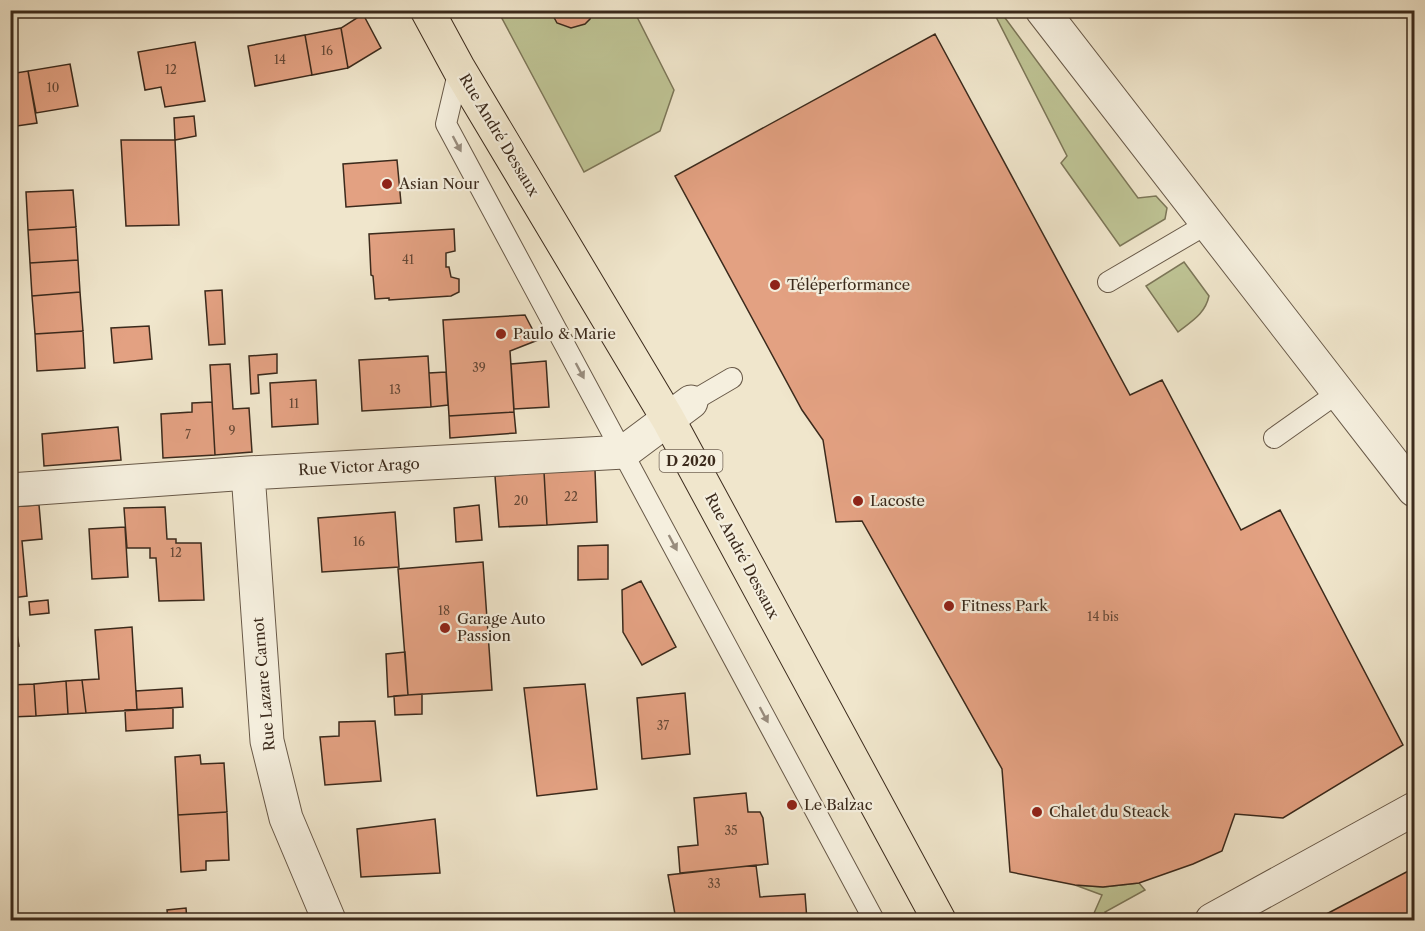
<svg xmlns="http://www.w3.org/2000/svg" width="1425" height="931" viewBox="0 0 1425 931" font-family="'Libre Caslon Text',serif">
<rect width="100%" height="100%" fill="#f0e6cc"/>
<filter id="stains"><feTurbulence type="fractalNoise" baseFrequency=".00333" numOctaves="4"/><feColorMatrix values="0 0 0 0 .2 0 0 0 0 .09 0 0 0 0 .02 0 0 0 .5 -.17"/></filter>
<radialGradient id="worn" r=".72"><stop offset=".6" stop-color="#630" stop-opacity="0"/><stop offset="1" stop-color="#630" stop-opacity=".3"/></radialGradient>
<path fill="#bec394" stroke="#7c7658" stroke-width="1.5" d="M498 11H634L674 90 660 131 584 172Z
M993 11H1000L1138 198 1156 196 1167 208 1165 219 1120 246 1061 163 1067 156Z
M1184 262 1209 296C1205 314 1192 321 1178 332L1146 286Z
M1139 883 1145 890 1105 912 1110 920H1091L1102 895 1075 885 1103 887Z"/>
<path fill="#e3a182" stroke="#3b2a1c" stroke-width="1.5" d="M550 10H594L590 19 585 24 571 28 557 23Z
M363 14 381 48 348 68 341 28Z
M341 28 348 68 312 75 305 35Z
M935 34 1130 395 1162 380 1241 530 1280 510 1403 745 1283 818 1235 814 1222 851 1193 864 1139 883 1103 887 1075 885 1010 872 1002 769 862 521 836 522 823 440 802 410 675 176Z
M305 35 312 75 255 86 248 46Z
M195 42 205 101 165 107 161 87 145 90 138 52Z
M70 64 78 106 36 113 28 71Z
M28 71 37 123 10 127V74Z
M194 116 196 136 175 140 174 118Z
M121 140H175L179 225 126 226Z
M397 160 401 203 346 207 343 164Z
M73 190 76 227 28 230 26 192Z
M76 227 78 260 30 263 28 230Z
M454 229 455 251 446 253V267H449L451 277 459 279V292L451 296 389 300V298L375 299 373 276 371 275 369 234Z
M78 260 80 292 32 296 30 263Z
M222 290 225 344 209 345 205 291Z
M80 292 83 331 35 334 32 296Z
M525 315 538 340 510 351 514 412 449 416 443 320Z
M149 326 152 359 114 363 111 328Z
M83 331 85 368 37 371 35 334Z
M277 354V373L258 375 259 393 251 394 249 356Z
M428 356 431 407 362 411 359 360Z
M546 361 549 407 514 409 511 364Z
M230 364 233 409 249 408 252 452 215 455 210 365Z
M446 372 448 405 431 407 429 373Z
M316 380 318 424 272 427 270 383Z
M212 402 215 455 163 458 161 414 192 412V403Z
M514 412 516 433 450 438 449 416Z
M118 427 121 460 44 466 42 434Z
M595 470 597 522 547 525 544 472Z
M544 472 547 525 499 527 495 476Z
M39 505 42 539 22 541 27 596 12 598 10 507Z
M479 505 482 540 456 542 454 508Z
M165 507 167 539H176V543H201L204 600 159 601 156 558H150V548H127L124 508Z
M395 512 399 567 322 572 318 518Z
M125 527 128 577 92 579 89 529Z
M608 545V579L578 580V546Z
M483 562 492 690 408 695 398 569Z
M641 581 676 647 642 665 623 632 622 590Z
M48 600 49 613 30 615 29 602Z
M14 616 19 646 10 647V617Z
M132 627 137 710 86 713 82 680 99 679 95 630Z
M405 652 408 695 388 697 386 654Z
M82 680 86 713 68 714 66 681Z
M66 681 68 714 36 716 34 684Z
M34 684 36 716 10 717V685Z
M585 684 597 789 537 796 524 688Z
M182 688 183 707 137 710 136 691Z
M685 693 690 754 642 759 637 698Z
M422 694V714L395 715 394 696Z
M173 708V728L126 731 125 710Z
M375 721 381 781 325 785 320 737 339 736V722Z
M10 738H13L16 772H10Z
M200 755 201 764 224 763 227 812 178 815 175 757Z
M746 793 748 812H760L763 818 768 864 680 873 678 847 698 845 694 798Z
M227 812 229 860 206 861V870L181 872 178 815Z
M435 819 440 873 361 877 357 829Z
M756 865 760 897 805 894 807 920H761V915L723 918V920H676L668 875Z
M1414 868V920H1315Z
M186 908 187 920H168L167 910Z
M494 914 495 920H436Z"/>
<g fill="none" stroke-linecap="round" stroke-linejoin="round">
<g stroke="#685948" stroke-width="22">
<path id="lane" d="M459 69 446 124 874 920
M1108 282 1207 224
M691 402 732 378
M1274 438 1339 392"/>
</g>
<g stroke="#685948" stroke-width="35">
<path id="street" d="M1042 10 1414 490
M248 473 267 741 286 818 329 920
M10 490 248 473 624 452 691 402
M1212 920 1414 809"/>
</g>
<g stroke="#3b2a1c" stroke-width="35">
<path id="primary" d="M427 10 459 69 668 419 939 920"/>
</g>
<use href="#lane" stroke="#f5efde" stroke-width="20"/>
<use href="#street" stroke="#f5efde" stroke-width="33"/>
<use href="#primary" stroke="#f0e6cc" stroke-width="33"/>
</g>
<defs><path id="oneway-solid" d="M-6-.8H1V-3.2L6.5 0L1 3.2V.8H-6Z" transform="scale(1.5)"/></defs>
<g fill="#988c7d">
<use href="#oneway-solid" transform="translate(457 144) rotate(62)"/>
<use href="#oneway-solid" transform="translate(580 371) rotate(62)"/>
<use href="#oneway-solid" transform="translate(673 543) rotate(62)"/>
<use href="#oneway-solid" transform="translate(764 715) rotate(62)"/>
</g>
<g fill="#8f2418" stroke="#f5efde" stroke-width="2">
<circle cx="387" cy="184" r="6"/>
<circle cx="775" cy="285" r="6"/>
<circle cx="501" cy="334" r="6"/>
<circle cx="858" cy="501" r="6"/>
<circle cx="949" cy="606" r="6"/>
<circle cx="445" cy="628" r="6"/>
<circle cx="792" cy="805" r="6"/>
<circle cx="1037" cy="812" r="6"/>
</g>
<g text-anchor="middle" stroke-width="4.5" stroke-linejoin="round" paint-order="stroke">
<g font-size="12" fill="#654836">
<text x="327" y="55">16</text>
<text x="280" y="64">14</text>
<text x="171" y="74">12</text>
<text x="53" y="92">10</text>
<text x="408" y="264">41</text>
<text x="479" y="372">39</text>
<text x="395" y="394">13</text>
<text x="294" y="408">11</text>
<text x="232" y="435">9</text>
<text x="188" y="439">7</text>
<text x="571" y="501">22</text>
<text x="521" y="505">20</text>
<text x="359" y="546">16</text>
<text x="176" y="557">12</text>
<text x="444" y="615">18</text>
<text x="1103" y="621">14 bis</text>
<text x="663" y="730">37</text>
<text x="731" y="835">35</text>
<text x="714" y="888">33</text>
</g>
<rect fill="#f5efde" stroke="#736556" stroke-width="1.5" x="659.5" y="450" width="63" height="22" rx="4.5"/>
<g font-size="14" font-weight="bold" fill="#3b2a1c">
<text x="691" y="466">D 2020</text>
</g>
<g font-size="15" fill="#3b2a1c" stroke="#f5efde">
<text transform="translate(499 135) rotate(59)" y="5">Rue André Dessaux</text>
<text transform="translate(359 467) rotate(-3)" y="5">Rue Victor Arago</text>
<text transform="translate(742 556) rotate(62)" y="5">Rue André Dessaux</text>
<text transform="translate(264 684) rotate(-95)" y="5">Rue Lazare Carnot</text>
</g>
<g font-size="15" fill="#3b2a1c" stroke="#f5efde" text-anchor="start">
<text x="399" y="189">Asian Nour</text>
<text x="787" y="290">Téléperformance</text>
<text x="513" y="339">Paulo &amp; Marie</text>
<text x="870" y="506">Lacoste</text>
<text x="961" y="611">Fitness Park</text>
<text x="457" y="624">Garage Auto<tspan x="457" dy="17">Passion</tspan></text>
<text x="804" y="810">Le Balzac</text>
<text x="1049" y="817">Chalet du Steack</text>
</g>
</g>
<rect width="1425" height="931" fill="none" stroke="#f0e6cc" stroke-width="36"/>
<rect x="12" y="12" width="1401" height="907" fill="none" stroke="#3b2a1c" stroke-width="3"/>
<rect x="18" y="18" width="1389" height="895" fill="none" stroke="#3b2a1c" stroke-width="1.5"/>
<rect width="100%" height="100%" filter="url(#stains)"/>
<rect width="100%" height="100%" fill="url(#worn)"/>
</svg>
